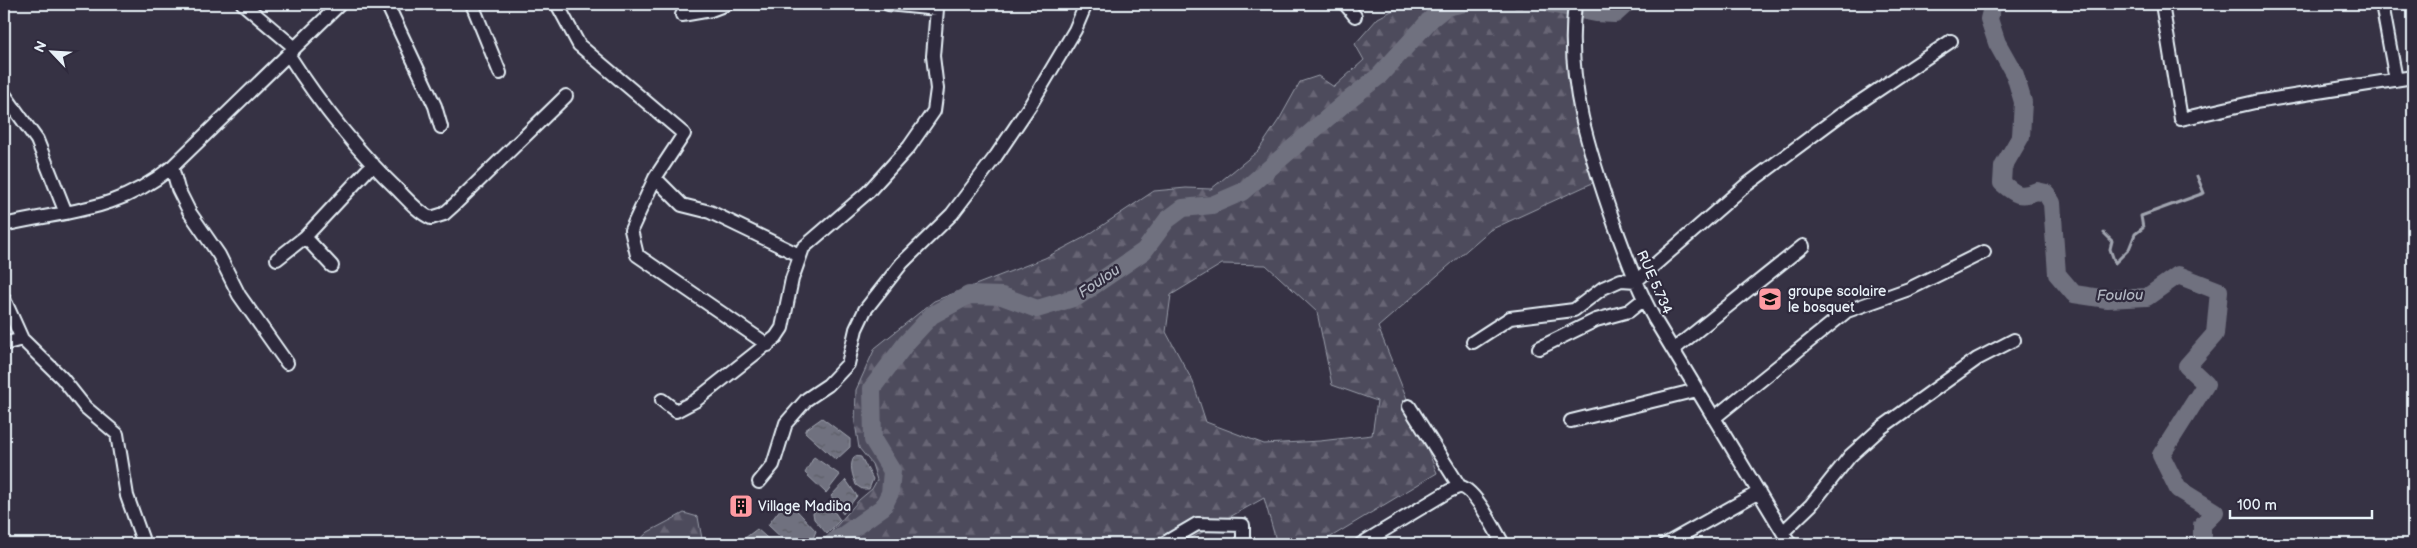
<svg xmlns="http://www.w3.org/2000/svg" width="2417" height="548" viewBox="0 0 2417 548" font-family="'Balsamiq Sans',sans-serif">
<defs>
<pattern id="forest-firs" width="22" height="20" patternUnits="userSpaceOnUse" patternTransform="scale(1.25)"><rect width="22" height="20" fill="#4d4b5c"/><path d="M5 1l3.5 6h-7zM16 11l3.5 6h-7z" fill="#676574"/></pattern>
<pattern id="water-ripples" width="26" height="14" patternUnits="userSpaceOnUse" patternTransform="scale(1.25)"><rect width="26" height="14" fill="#70717f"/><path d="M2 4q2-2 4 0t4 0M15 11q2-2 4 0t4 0" fill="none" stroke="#5b5c64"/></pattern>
</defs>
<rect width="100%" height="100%" fill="#363244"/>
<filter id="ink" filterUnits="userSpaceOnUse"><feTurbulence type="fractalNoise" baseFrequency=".02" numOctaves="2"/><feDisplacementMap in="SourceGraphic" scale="10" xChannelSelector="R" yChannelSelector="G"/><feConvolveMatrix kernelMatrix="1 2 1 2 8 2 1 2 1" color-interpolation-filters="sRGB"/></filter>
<g filter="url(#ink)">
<path fill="url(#forest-firs)" stroke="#9a9eaa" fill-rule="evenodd" d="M1405 4H1575L1573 53 1599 180 1490 230 1378 327 1437 473 1319 544H1277L1264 498 1181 544H821L859 500 872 489 877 480 872 464 859 448 855 423 856 390 875 348 934 301 1045 258 1085 237 1154 191 1186 188 1211 189 1258 151 1280 118 1300 82 1318 76 1334 87 1364 60 1355 44 1378 18ZM1222 264 1266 265 1317 312 1332 385 1377 401 1372 435 1320 441 1264 444 1206 422 1193 382 1166 332 1171 295Z
M684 513 698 517 703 544H635L648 532Z"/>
<path fill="url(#water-ripples)" stroke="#a0a4af" d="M822 418 850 439V447L836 460 805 432V430Z
M855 456 861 457 873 479 869 489H862L856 485C853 476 848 465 855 456Z
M814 457 840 475 826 493 805 473Z
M846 480 857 496 843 514 831 496Z
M789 502 816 531 811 544H788L768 525 785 503Z
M826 503 829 504 840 520 827 534 814 519 813 513Z
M757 529 774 544H737Z"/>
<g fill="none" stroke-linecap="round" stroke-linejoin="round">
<path stroke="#a0a4af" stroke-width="3" d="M2104 233 2112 241 2110 249 2115 263 2129 249 2135 234 2143 228 2141 216 2204 193 2197 176"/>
<path stroke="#70717f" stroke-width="18" d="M1550 4 1596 13 1615 14 1626 4
M1993 4 1989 19 1997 43 2015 75 2023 102 2021 136 2003 167 2002 183C2016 195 2020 198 2037 191L2046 193 2052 203 2057 274 2074 294 2107 299 2147 297 2178 275 2219 291 2215 334 2187 366 2206 384 2161 455 2178 489 2215 512 2202 525V544
M831 544 883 507 890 493 892 471 873 440 872 388 907 342 932 315 969 295 1002 296 1037 309 1077 297 1144 251 1167 220 1183 208 1212 205 1242 192 1347 101 1379 76 1431 19 1446 7 1461 4"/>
<g stroke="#e8f1f8" stroke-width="16">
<path id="minor" d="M243 4 294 47
M387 4 435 106 441 127
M472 4 500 73
M557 4 579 45 684 134 655 178 631 230 637 255 768 345
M1345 4 1355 16
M1575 4C1565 80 1590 155 1615 226 1627 258 1638 290 1655 320L1790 544
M2162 4 2181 119 2255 102 2413 77
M2382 4 2396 80
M682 15 711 10 727 4
M288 54C320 104 356 150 399 191 408 200 419 213 431 218L444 214 454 205 566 96
M4 94 37 140 66 213
M172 167 178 189 190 213 219 255 239 295 287 363
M655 178 682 205 710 212 799 255
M4 225C69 210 117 212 172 167L340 4
M305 237 373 164
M277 259 305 237 332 266
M4 299 22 339 62 378 85 407 117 434 127 496 144 544
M1473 342 1510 318 1574 310 1603 288 1621 280 1636 281 1745 186 1839 116 1951 41
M4 344 22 339
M1539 348 1596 320 1629 311 1644 299
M1673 350 1803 246
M662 400 676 411 695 401 776 337 782 328 792 279 803 248 868 192 909 147 934 111 937 89 933 56 937 9 888 4
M1409 406 1460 487
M1714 418 1847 311 1909 289 1984 252
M1571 421 1697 390
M759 482 773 465 786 423 807 399 828 385 848 364 856 329 865 310 902 263 952 214 996 156 1031 104 1075 30 1086 4
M1783 532 1811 505 1850 456 1881 428 1977 359 2014 340
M1163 544 1197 524 1243 525V544
M1361 544 1449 491C1452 490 1457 487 1460 487 1474 487 1496 532 1503 544
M1666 544 1759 492"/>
</g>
<use href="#minor" stroke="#2f2a3d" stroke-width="12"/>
</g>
</g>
<defs>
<g id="school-square" transform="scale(1.25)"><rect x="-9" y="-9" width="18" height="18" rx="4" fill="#ff9aa2" stroke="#2f2a3d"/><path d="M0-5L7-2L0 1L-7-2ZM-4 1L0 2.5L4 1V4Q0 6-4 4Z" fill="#111"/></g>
<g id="building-square" transform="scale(1.25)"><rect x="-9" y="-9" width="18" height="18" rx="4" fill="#ff9aa2" stroke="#2f2a3d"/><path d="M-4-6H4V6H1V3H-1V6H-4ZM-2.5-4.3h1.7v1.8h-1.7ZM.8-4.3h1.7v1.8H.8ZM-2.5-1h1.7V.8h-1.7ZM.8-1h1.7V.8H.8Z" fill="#111"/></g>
</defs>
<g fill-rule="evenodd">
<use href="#school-square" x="1770" y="299"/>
<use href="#building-square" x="741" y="506"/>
</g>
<g text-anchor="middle" stroke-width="4.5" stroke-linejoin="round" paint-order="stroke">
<g font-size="14" fill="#e8f1f8" stroke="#2f2a3d">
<text transform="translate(1655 282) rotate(66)" y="5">RUE 5.734</text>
</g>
<g font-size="14" fill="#e8f1f8" stroke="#2f2a3d" text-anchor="start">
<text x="1788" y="296">groupe scolaire<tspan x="1788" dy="16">le bosquet</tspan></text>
<text x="758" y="511">Village Madiba</text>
</g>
<g font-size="15" font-style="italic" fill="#b2b7c2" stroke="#2f2a3d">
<text transform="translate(1099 281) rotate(-34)" y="5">Foulou</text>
<text transform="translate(2120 295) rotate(-1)" y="5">Foulou</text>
</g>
</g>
<rect width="2417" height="548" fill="none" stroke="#2f2a3d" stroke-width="20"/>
<rect x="10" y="10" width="2397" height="528" fill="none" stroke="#e8f1f8" stroke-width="2" filter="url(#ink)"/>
<g transform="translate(52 52) rotate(295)" stroke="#2f2a3d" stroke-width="4" paint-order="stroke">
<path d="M0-4L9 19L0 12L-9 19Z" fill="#e8f1f8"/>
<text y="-8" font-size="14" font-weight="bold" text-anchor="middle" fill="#e8f1f8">N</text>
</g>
<path d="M2230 510v8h142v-8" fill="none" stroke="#e8f1f8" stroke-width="2.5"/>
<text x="2237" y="510" font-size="15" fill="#e8f1f8" stroke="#2f2a3d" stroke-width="4" paint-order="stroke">100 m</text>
</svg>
